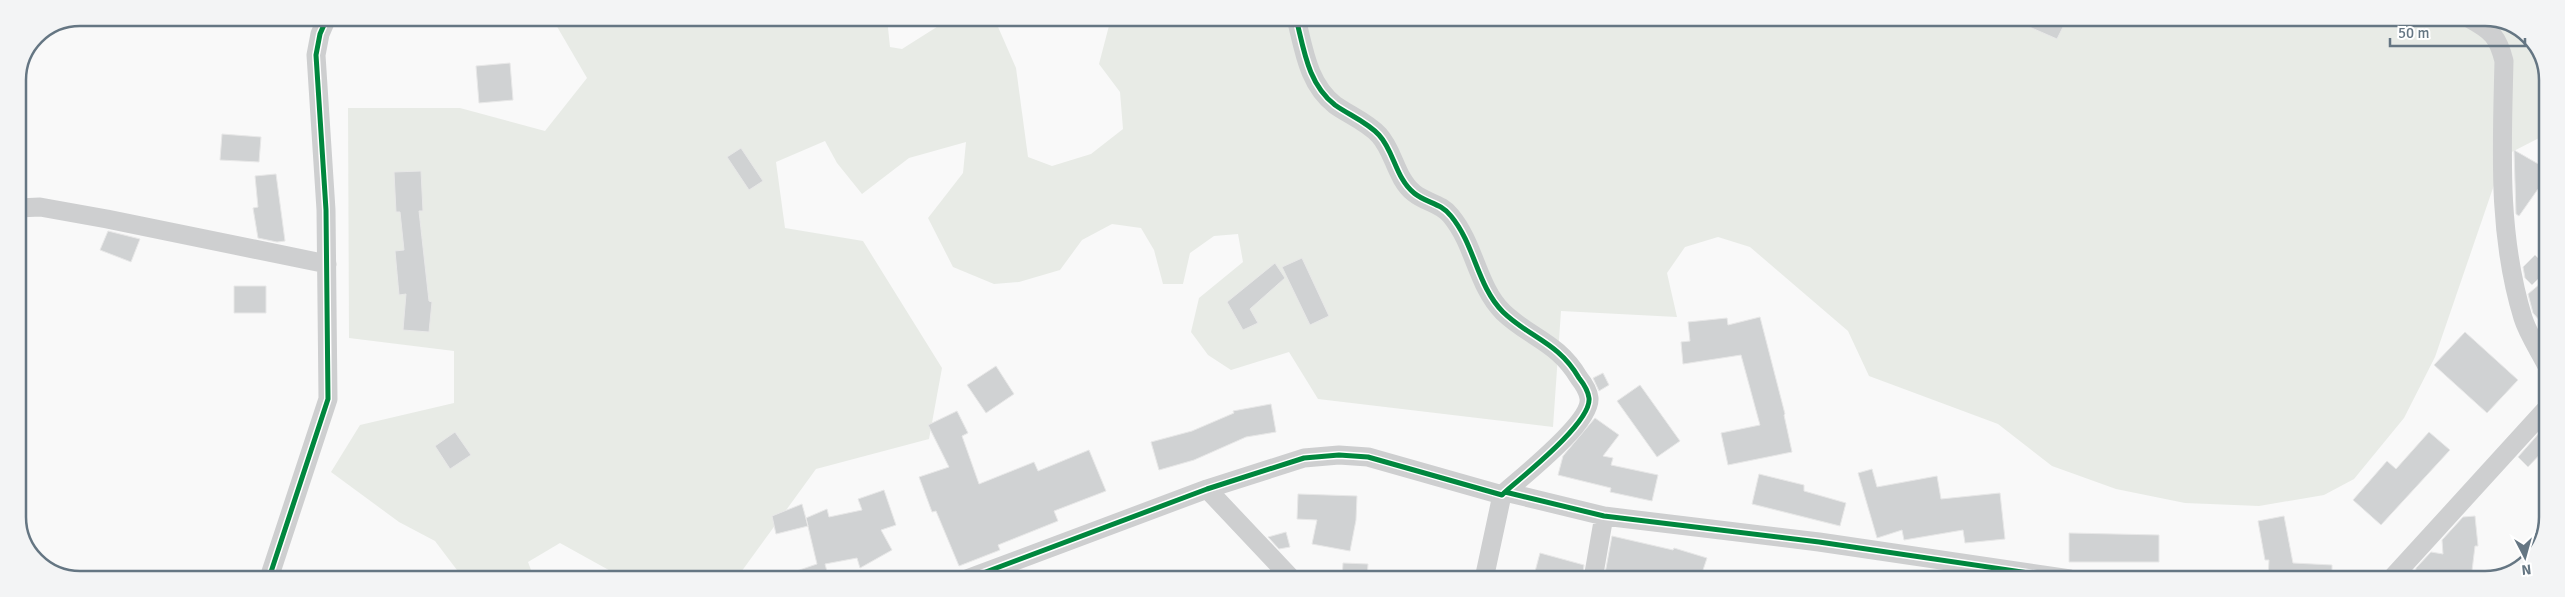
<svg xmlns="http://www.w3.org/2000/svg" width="2565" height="597" viewBox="0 0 2565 597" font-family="Signika,sans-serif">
<rect width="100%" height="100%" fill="#f9f9f9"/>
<path fill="#e8ebe6" d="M552 18H887L890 47 902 49 951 18H989L995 20 1016 68 1028 157 1052 166 1091 154 1123 129 1120 92 1099 64 1111 18 2497 19 2532 39 2547 76V134L2504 156 2435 357 2404 418 2354 479 2324 495 2259 506 2185 503 2116 489 2052 466 1998 424 1869 376 1848 331 1750 247 1718 237 1685 247 1667 273 1677 317 1561 311 1553 427 1318 399 1289 352 1231 370 1208 355 1191 332 1199 298 1243 262 1238 234 1214 236 1190 253 1183 284H1163L1154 250 1141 228 1112 224 1082 240 1060 270 1019 282 994 284 953 267 928 218 963 173 966 142 909 158 862 194 837 163 825 141 776 162 785 228 863 241 942 368 929 439 816 469 736 579H625L560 543 528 562 534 578H463L435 541 399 522 331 472 360 425 454 403V351L349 338 348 108H460L545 131 587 78Z"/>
<path fill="#d0d2d3" stroke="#e8e8e8" d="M2011 19H2067L2057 39Z
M510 63 513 100 479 103 476 66Z
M222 134 261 137 259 162 220 160Z
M741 148 763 181 749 190 727 157Z
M2514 150 2547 169V195L2538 189 2519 216 2516 214Z
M421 171 423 211H419L429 301 432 302 429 332 403 330 406 294 399 295 395 251 404 250 400 212H396L394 172Z
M276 174 285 241 277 242 258 238 253 208 258 207 255 176Z
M108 231 140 239 131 262 100 250Z
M2535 255 2547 267V270L2532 285 2525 278 2523 267Z
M1302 258 1329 316 1310 325 1282 267Z
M1275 263 1285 278 1250 309 1258 323 1243 330 1227 302Z
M2547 278V329L2533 313 2528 294Z
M234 286H266V313H234Z
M1760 317 1785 414 1784 415 1792 452 1728 465 1721 433 1760 425 1741 355 1683 364 1681 342 1690 341 1688 322 1727 318 1728 325Z
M2465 332 2518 380 2487 413 2434 365Z
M996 366 1014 394 986 413 967 385Z
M1603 373 1609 385 1599 391 1593 378Z
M1640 385 1680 441 1657 457 1617 401Z
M1271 404 1276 432 1246 437 1194 460 1159 470 1151 442 1192 431 1234 413 1233 411Z
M957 411 968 433 962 436 979 484 1034 462 1038 471 1089 450 1106 491 1054 511 1058 521 998 545 1000 550 959 566 936 511 932 512 919 477 949 467 928 425Z
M1595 418 1619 435 1603 456 1613 458 1611 465 1658 475 1652 501 1610 492 1611 488 1558 475 1563 456Z
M2541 431 2546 436V448L2528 467 2518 457Z
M455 432 471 455 450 469 435 446Z
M2429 432 2450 450 2381 525 2353 500 2387 461 2396 469Z
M1872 469 1877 487 1937 476 1941 499 2000 493 2005 539 1965 543 1963 530 1904 540 1902 530 1877 538 1858 473Z
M1759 474 1804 485V491L1846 503 1840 526 1752 504Z
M884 490 896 525 881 530 892 550 860 568 857 558 825 564 829 579H782V576L817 564 806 518 827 509 829 517 862 510 858 499Z
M1298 494 1357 496 1356 520 1350 551 1312 544 1317 520 1297 519Z
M802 504 808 526 776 534 772 516Z
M2284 516 2293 563 2332 565V579H2268L2269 560H2265L2258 521Z
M2475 516 2478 546H2475L2471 579H2415L2416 568 2431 552 2443 554 2442 540 2463 517Z
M1286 532 1290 547 1279 549 1268 537Z
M2069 533 2159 535V562H2069Z
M1612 536 1673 550 1674 548 1707 558 1700 579H1604Z
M1540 553 1584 565 1582 579H1533Z
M1343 563 1368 564 1367 579H1342Z"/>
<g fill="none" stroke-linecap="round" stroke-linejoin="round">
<path stroke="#cecfd0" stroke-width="19" d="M1296 18C1304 50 1308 84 1335 105 1349 115 1367 122 1379 135 1394 151 1396 179 1414 193 1426 203 1441 203 1451 216 1475 245 1477 286 1503 312 1530 338 1558 342 1579 378 1583 383 1588 391 1589 398 1592 422 1523 476 1505 492
M2470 19C2492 31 2498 37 2504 61 2502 148 2497 233 2523 318 2528 334 2539 350 2547 366
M18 208 40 207 107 219 327 264
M1207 489 1292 579
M269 578 328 399 326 210 316 55 320 34 327 18
M967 579 1207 489 1304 458 1339 455 1368 457 1502 495 1505 492 1604 516 1819 542 2070 579
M1484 579 1502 495
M1593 579 1604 516
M2391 579 2547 408"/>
<g stroke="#fff" stroke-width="8">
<path id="cycleway" d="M1296 18C1304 50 1308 84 1335 105 1349 115 1367 122 1379 135 1394 151 1396 179 1414 193 1426 203 1441 203 1451 216 1475 245 1477 286 1503 312 1530 338 1558 342 1579 378 1583 383 1588 391 1589 398 1592 422 1523 476 1505 492
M269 578 328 399 326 210 316 55 320 34 327 18
M967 579 1207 489 1304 458 1339 455 1368 457 1502 495 1505 492 1604 516 1819 542 2070 579"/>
</g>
<use href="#cycleway" stroke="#00873e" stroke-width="5"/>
</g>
<path d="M0 0H2565V597H0ZM80 26H2485A54 54 0 0 1 2539 80V517A54 54 0 0 1 2485 571H80A54 54 0 0 1 26 517V80A54 54 0 0 1 80 26Z" fill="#f3f4f5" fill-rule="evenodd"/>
<path fill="none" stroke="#657683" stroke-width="2.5" d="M80 26H2485A54 54 0 0 1 2539 80V517A54 54 0 0 1 2485 571H80A54 54 0 0 1 26 517V80A54 54 0 0 1 80 26Z"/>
<g transform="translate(2525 557) rotate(174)" stroke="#ffffff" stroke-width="4" paint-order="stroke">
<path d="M0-4L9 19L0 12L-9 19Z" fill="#657683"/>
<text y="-8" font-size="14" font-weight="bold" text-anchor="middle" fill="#657683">N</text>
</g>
<path d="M2390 38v8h135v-8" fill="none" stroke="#657683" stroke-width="2.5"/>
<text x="2398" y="38" font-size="15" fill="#657683" stroke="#ffffff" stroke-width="4" paint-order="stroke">50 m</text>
</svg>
